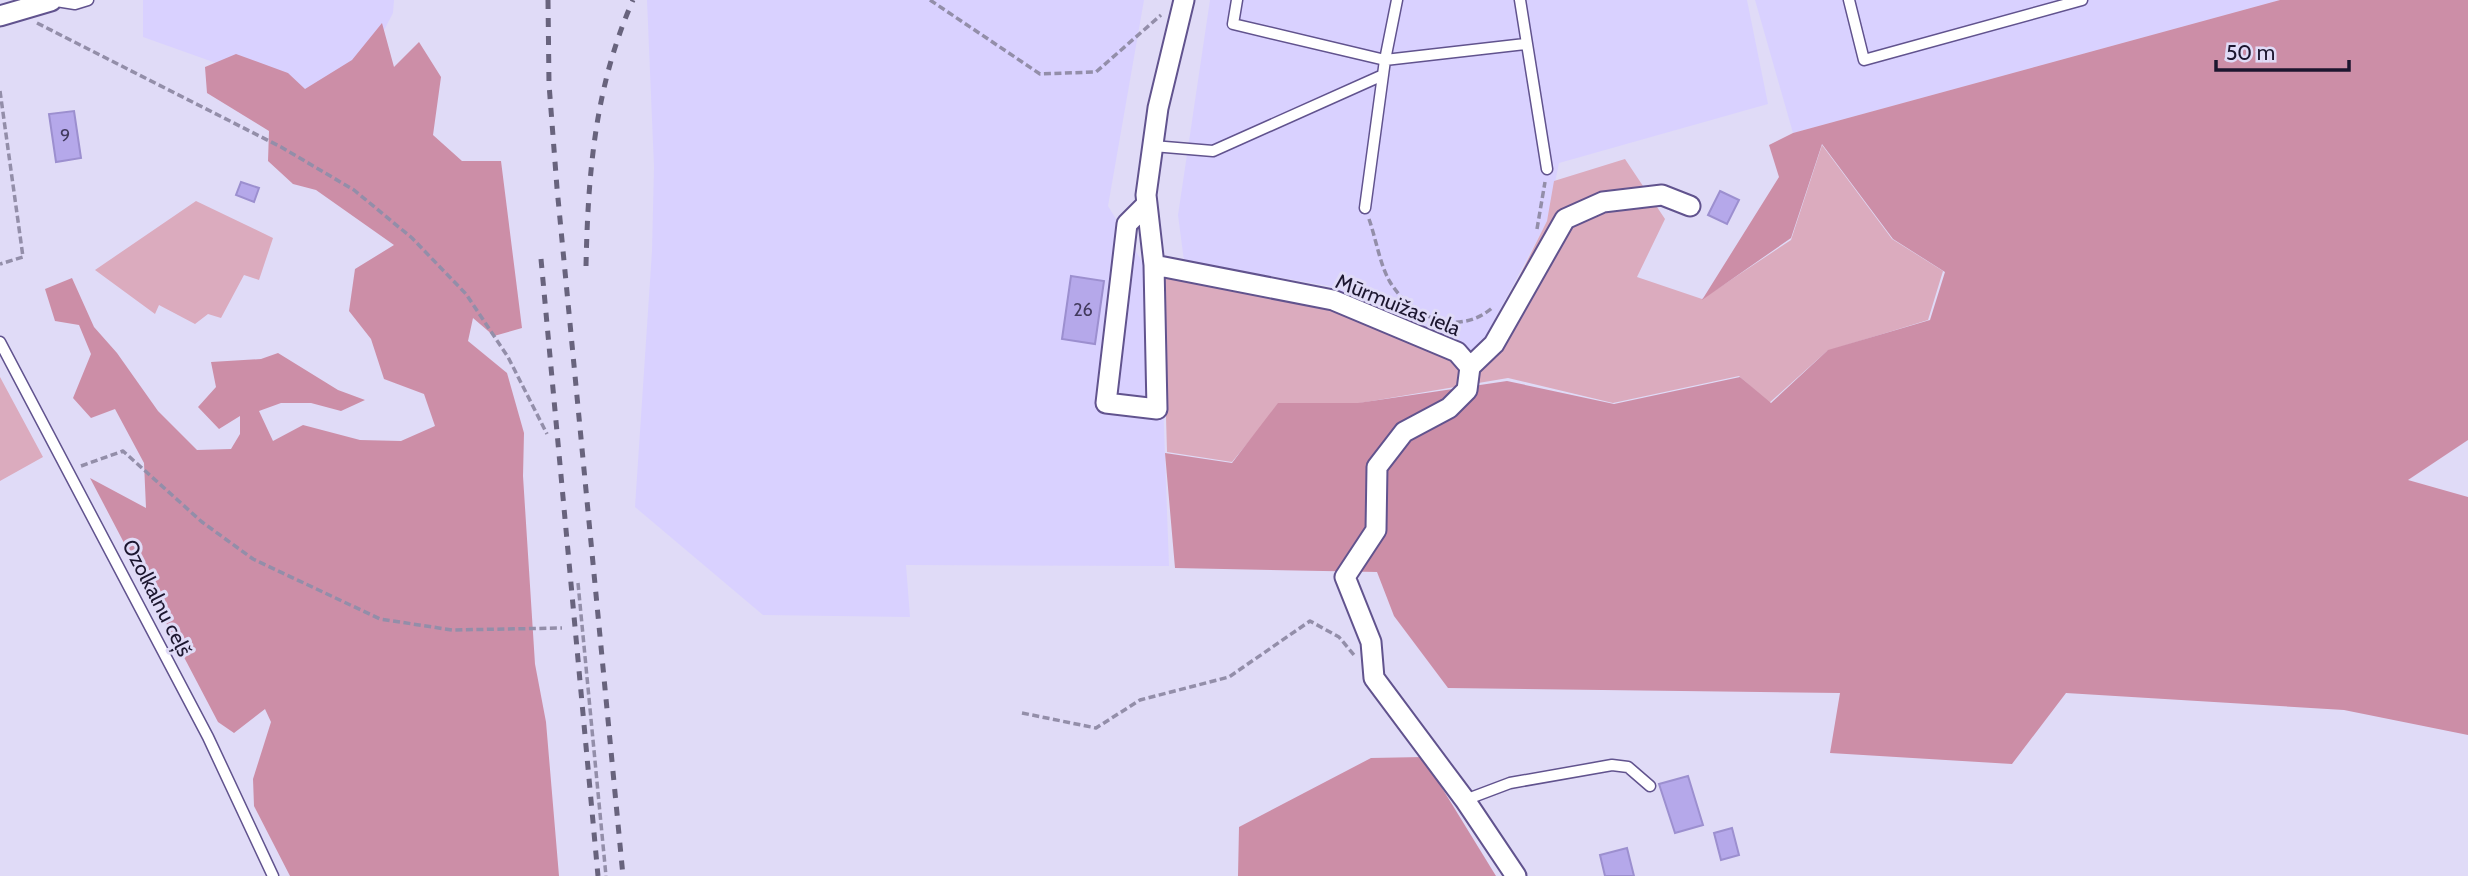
<svg xmlns="http://www.w3.org/2000/svg" width="2468" height="876" viewBox="0 0 2468 876" font-family="Cabin,sans-serif">
<rect width="100%" height="100%" fill="#e0dbf7"/>
<path fill="#d9d1ff" d="M143 0H394L393 13 368 61 311 97 143 37Z
M647 0H1144L1108 206 1159 289 1169 566 906 565 910 617 763 615 635 507 652 251 654 167Z
M1210 0H1747L1768 104 1559 163 1547 221 1477 353 1329 286 1184 261 1178 215Z
M1755 0H2280L1793 133Z"/>
<path fill="#dbabbe" d="M1822 145 1892 239 1943 271 1928 320 1827 351 1769 403 1739 376 1613 403 1508 378 1360 403 1279 405 1232 462 1167 452 1162 273 1322 300 1480 355 1547 221 1554 181 1625 159 1665 219 1637 277 1702 299 1791 240Z
M196 201 273 238 259 280 244 275 221 318 208 314 195 324 159 305 155 314 95 270Z
M0 377 43 457 0 481Z"/>
<path fill="#cc8ea7" d="M2280 0H2468V440L2408 480 2468 497V735L2344 710 2066 693 2012 764 1830 753 1840 693 1448 688 1394 616 1377 572 1175 568 1165 453 1232 463 1278 403H1358L1507 381 1614 404 1740 377 1771 403 1828 350 1930 320 1945 272 1893 239 1822 144 1791 238 1702 300 1779 177 1769 145 1793 133Z
M382 23 394 67 419 42 441 77 433 135 462 161H501L522 328 494 336 473 318 468 341 507 373 524 433 523 476 535 664 546 722 559 876H290L254 806 253 779 271 722 265 709 234 733 218 722 90 478 146 508 144 463 115 409 91 418 73 398 91 354 79 325 55 321 45 289 72 278 94 327 117 353 158 411 197 450 231 449 240 434V416L219 429 198 407 216 387 211 362 261 359 278 353 338 390 365 400 341 411 311 403H281L259 411 273 441 303 425 360 440 401 441 435 426 424 394 384 379 371 339 349 311 355 269 394 245 316 190 293 184 268 161 269 131 207 93 205 67 236 54 288 73 305 89 352 60Z
M1423 757 1496 876H1238L1239 827 1371 758Z"/>
<path fill="#b5a8ea" stroke="#9c8fcf" stroke-width="2" d="M74 111 81 158 56 162 49 114Z
M241 182 259 188 254 202 236 195Z
M1720 191 1739 200 1727 224 1708 215Z
M1071 276 1104 281 1095 344 1062 339Z
M1688 776 1703 825 1675 833 1659 784Z
M1732 828 1739 855 1721 860 1714 833Z
M1627 848 1634 876H1605L1600 855Z"/>
<g fill="none" stroke-linecap="round" stroke-linejoin="round">
<g stroke="#61538e" stroke-width="13">
<path id="lane" d="M50 0 75 4 88 0
M1237 0 1233 24 1385 60 1525 44
M1520 0 1547 169
M1849 0 1864 60 2082 0
M1153 146 1213 151 1383 75
M1365 208 1385 60 1397 0
M0 342 208 737 273 876
M1465 800 1510 783 1612 765 1628 767 1650 786"/>
</g>
<g stroke="#61538e" stroke-width="23">
<path id="street" d="M0 16 51 1
M1147 204 1127 224 1106 403 1157 409 1154 265 1146 195 1158 108 1184 0
M1154 265 1333 300 1457 352 1470 367 1467 390 1449 408 1404 432 1377 467 1376 530 1345 577 1371 642 1374 678 1465 800 1516 876
M1470 367 1494 344 1565 219 1603 202 1662 195 1690 206"/>
</g>
<path stroke="#938ea9" stroke-width="3.5" stroke-dasharray="7 3.5" stroke-linecap="butt" d="M930 0 1040 74 1096 72 1161 15
M37 23 281 147 354 190 412 238 466 294 508 357 547 434
M0 91 23 257 0 264
M1369 219C1376 239 1380 265 1390 282 1412 318 1458 337 1492 308
M1537 229 1545 182
M81 466 123 451 202 522 253 559 380 619 452 630 562 628
M578 583 606 876
M1022 713 1096 728 1140 700 1229 677 1310 621 1339 637 1354 655"/>
<use href="#lane" stroke="#fff" stroke-width="10"/>
<use href="#street" stroke="#fff" stroke-width="19"/>
<path stroke="#68637d" stroke-width="5" stroke-dasharray="9 9" stroke-linecap="butt" d="M548 0 549 84 557 188 623 876
M541 259 598 876
M586 266C588 173 595 86 633 0"/>
</g>
<g text-anchor="middle" stroke-width="6" stroke-linejoin="round" paint-order="stroke">
<g font-size="18" fill="#423a5e">
<text x="65" y="142">9</text>
<text x="1083" y="316">26</text>
</g>
<g font-size="21" fill="#1c162f" stroke="#e0dbf7">
<text transform="translate(1398 305) rotate(22)" y="7">Mūrmuižas iela</text>
<text transform="translate(157 598) rotate(63)" y="7">Ozolkalnu ceļš</text>
</g>
</g>
<path d="M2216 60v10h133v-10" fill="none" stroke="#1c162f" stroke-width="3.5"/>
<text x="2226" y="60" font-size="21" fill="#1c162f" stroke="#e0dbf7" stroke-width="5" paint-order="stroke">50 m</text>
</svg>
